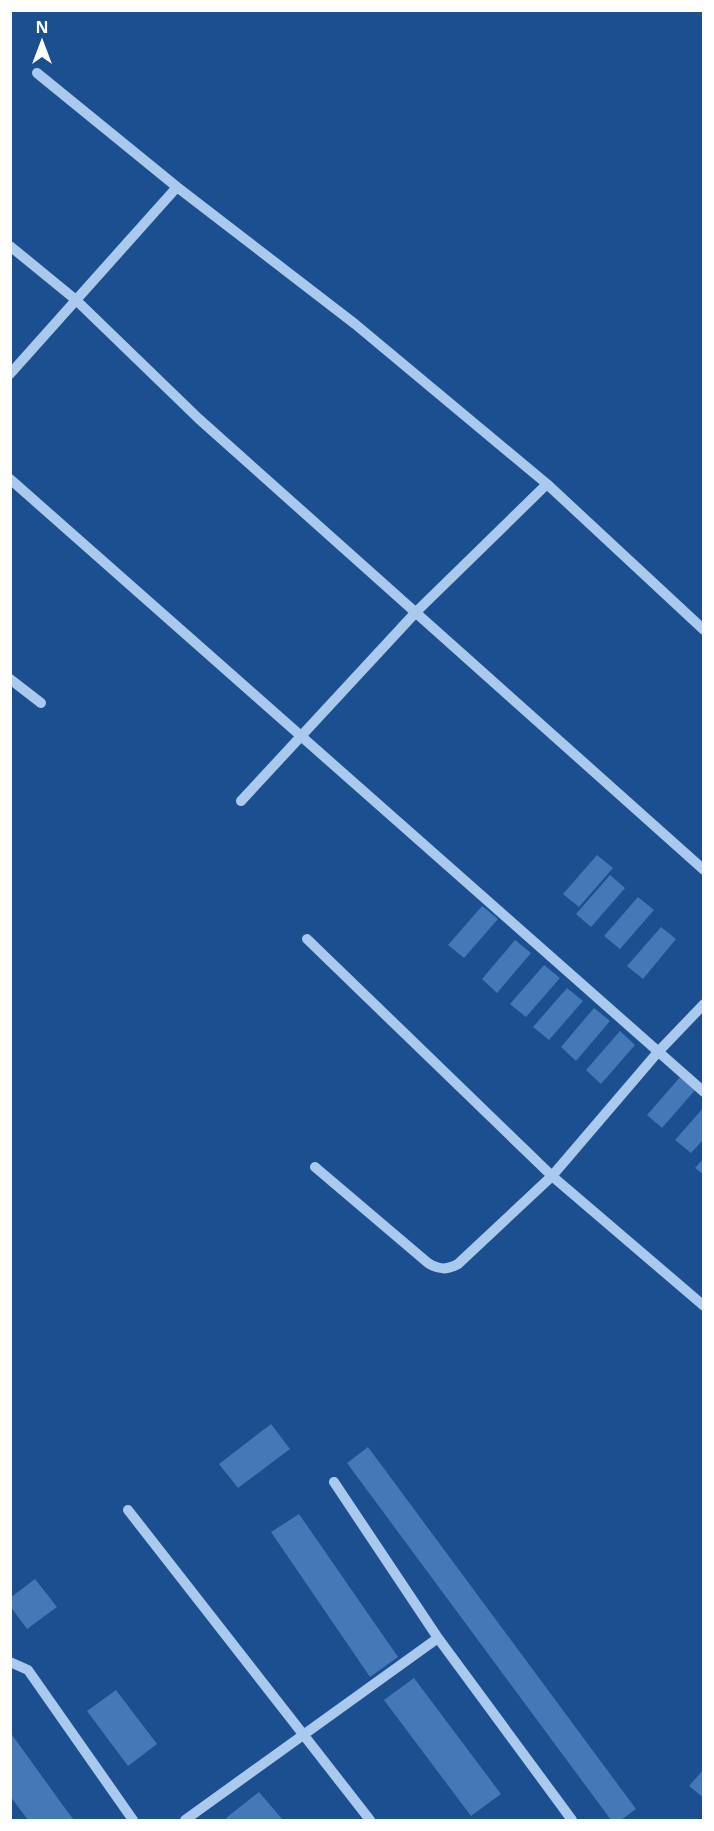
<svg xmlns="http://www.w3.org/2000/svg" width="714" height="1831" viewBox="0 0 714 1831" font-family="'Noto Sans',sans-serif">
<rect width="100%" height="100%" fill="#1b4f8f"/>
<path fill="#4478b7" d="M597 855 613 868 579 907 563 894Z
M610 875 625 888 591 927 576 914Z
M638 897 654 910 620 949 604 936Z
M482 906 498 919 464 958 448 945Z
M661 927 676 939 643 979 627 966Z
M515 940 531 953 497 993 482 979Z
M544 965 560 978 526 1017 510 1004Z
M567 988 583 1001 549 1040 533 1027Z
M594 1008 610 1021 576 1061 561 1047Z
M620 1031 635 1045 601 1084 586 1070Z
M681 1076 696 1089 662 1128 647 1115Z
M704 1107V1139L691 1153 675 1140Z
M704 1158V1175L695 1168Z
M271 1424 290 1449 238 1488 219 1464Z
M368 1447 636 1809 621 1820H611L347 1463Z
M299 1514 398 1657 370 1677 271 1532Z
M35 1579 57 1607 27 1629 10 1606V1598Z
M414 1678 501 1794 471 1816 384 1700Z
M116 1690 157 1744 128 1766 87 1711Z
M10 1732 67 1811 74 1820H28L10 1796Z
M704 1769V1798L689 1786Z
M259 1792 283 1820H228L226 1818Z"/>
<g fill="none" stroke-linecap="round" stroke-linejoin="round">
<path stroke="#a9c9ee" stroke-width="10" d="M37 73 177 187 355 324 547 484
M10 246 76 300 199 419 704 870
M10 374 177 187
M10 479 704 1092
M10 679 41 703
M241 801 416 612 547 484 704 630
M307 939 552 1176 704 1306
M315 1167 428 1263C439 1270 447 1270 458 1264L552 1176 658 1052 704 1004
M334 1482 438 1638 572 1820
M128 1510 370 1820
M10 1662 28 1670 133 1820
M185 1820 438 1638"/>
</g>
<rect width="714" height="1831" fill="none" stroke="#ffffff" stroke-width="24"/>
<g transform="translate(42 42)" stroke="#1b4f8f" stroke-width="4.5" paint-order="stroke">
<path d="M0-4.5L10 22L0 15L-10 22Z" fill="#ffffff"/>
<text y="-9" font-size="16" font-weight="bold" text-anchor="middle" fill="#ffffff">N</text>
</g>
</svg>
